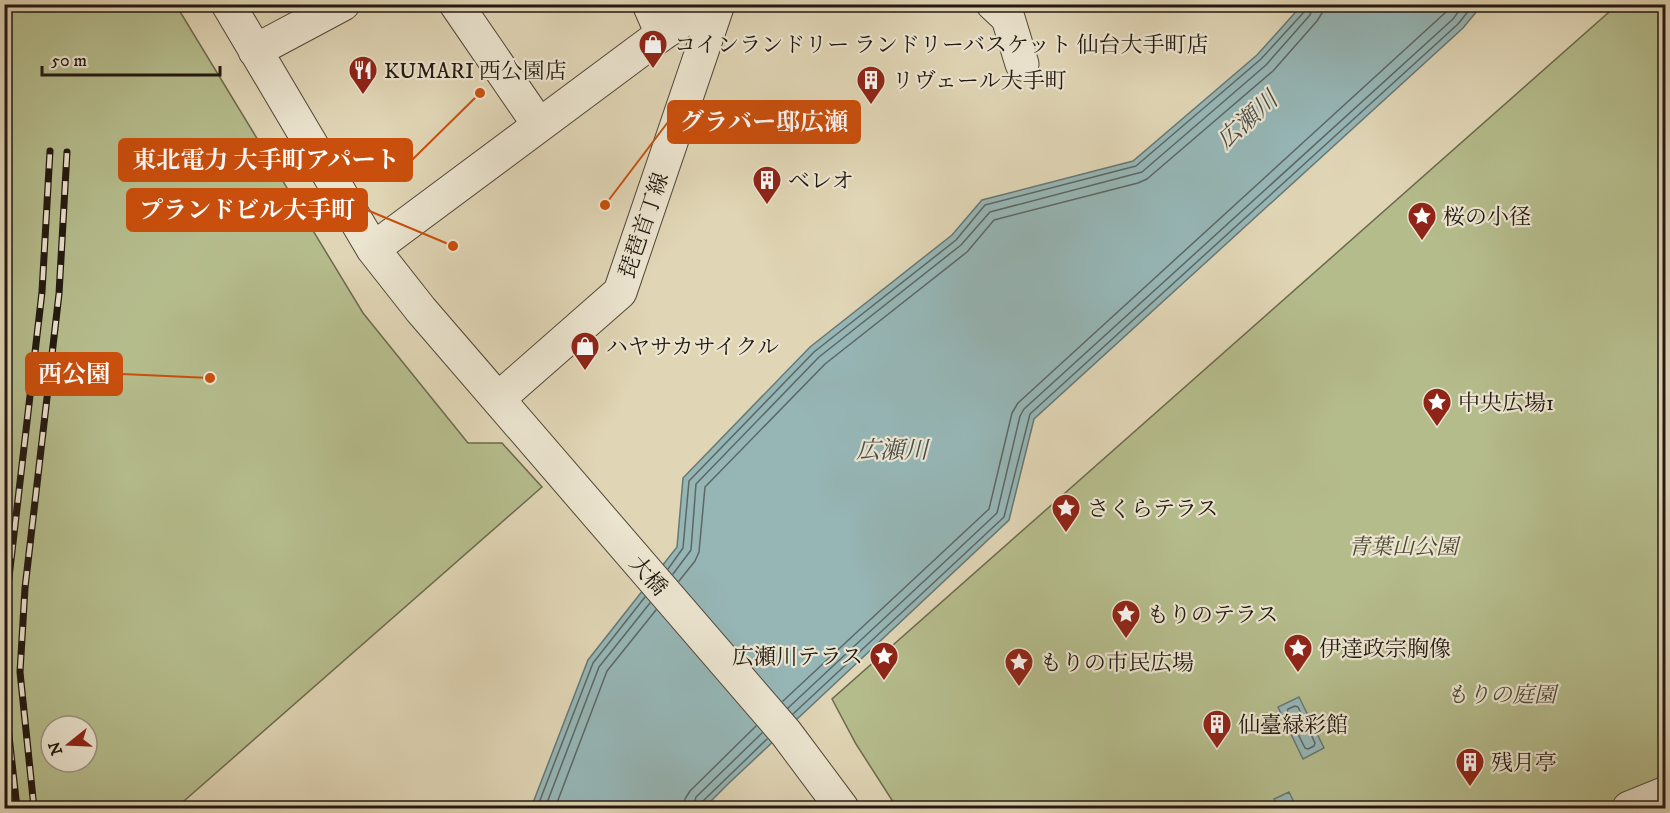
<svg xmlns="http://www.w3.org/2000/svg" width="1670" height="813" viewBox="0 0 1670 813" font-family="'IM FELL DW Pica','Noto Serif JP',serif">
<rect width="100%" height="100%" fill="#e0d5b5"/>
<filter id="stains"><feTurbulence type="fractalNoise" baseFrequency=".00333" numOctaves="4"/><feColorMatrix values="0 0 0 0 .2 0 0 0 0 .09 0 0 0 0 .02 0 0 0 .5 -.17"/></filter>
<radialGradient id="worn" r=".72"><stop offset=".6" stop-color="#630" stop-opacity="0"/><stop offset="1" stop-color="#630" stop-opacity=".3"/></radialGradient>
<path fill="#b5bc8c" stroke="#6c6a4e" stroke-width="1.5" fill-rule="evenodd" d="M5 4 176 5 363 313 468 443H502L542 487 184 801 172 808H5ZM51 726H87V762H51Z
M1617 5H1665V808H897L856 744 832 699Z"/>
<path fill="#96b6b6" stroke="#687774" stroke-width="1.5" d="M1302 5H1482L1463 28 1034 419 1009 520 729 783 704 808H531L588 660 677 547 683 478 810 347 952 235 982 200 1133 161 1257 55Z
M1299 697 1324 748 1303 759 1278 707Z
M1289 792 1297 808H1279L1274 799Z"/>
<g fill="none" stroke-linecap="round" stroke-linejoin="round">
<path stroke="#5c6764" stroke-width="1.5" d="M668 569 683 548 689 481 814 352 956 240 985 205 1136 166 1261 59 1305 11 1306 4
M673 574 691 550 696 484 819 357 961 245 990 212 1142 172 1266 65 1310 15 1314 4
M679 581 695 561 699 552 705 487 825 364 967 252 994 220 1138 183 1147 179 1273 71 1317 21 1322 13 1323 4
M783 701 989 509 1012 413 1018 403 1446 12 1453 4
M1295 706 1298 707 1315 743 1314 746 1308 749 1305 748 1287 712 1288 709Z
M788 708 997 513 1020 416 1024 409 1453 19 1464 4
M793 714 1004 517 1030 414 1458 24 1474 4
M537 808 593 663 645 597
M545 808 599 667 650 603
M555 808 607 671 656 610
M684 808 685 799 690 791 756 726
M693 808 696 797 762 733
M700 808 702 802 767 739"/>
<g stroke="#52473a" stroke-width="35">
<path id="minor" d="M228 4 373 249 421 310 786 733 842 808
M456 4 539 125
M649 4 662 34
M993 4 1008 18 1022 64
M255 51 343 4
M373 249 662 34 702 8 715 4
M498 399 620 292 718 4
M1629 808 1666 793"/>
</g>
<use href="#minor" stroke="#ebe4cf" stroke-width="33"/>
<g stroke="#221811" stroke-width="7">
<path id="rail" d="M4 642 8 586 42 292 50 151
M4 691 17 808
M34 808 20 672 25 588 59 294 67 152"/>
</g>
<use href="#rail" stroke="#ebe4cf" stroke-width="4.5" stroke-dasharray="14" stroke-linecap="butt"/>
</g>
<defs>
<g id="shop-pin" transform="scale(1.5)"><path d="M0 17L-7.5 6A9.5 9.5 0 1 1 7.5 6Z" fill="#8f2418" stroke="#ebe4cf"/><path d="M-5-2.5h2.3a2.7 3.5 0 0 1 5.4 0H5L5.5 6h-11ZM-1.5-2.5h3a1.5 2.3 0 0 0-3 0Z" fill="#fff"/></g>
<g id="restaurant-pin" transform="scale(1.5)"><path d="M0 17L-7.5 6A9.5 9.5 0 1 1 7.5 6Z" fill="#8f2418" stroke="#ebe4cf"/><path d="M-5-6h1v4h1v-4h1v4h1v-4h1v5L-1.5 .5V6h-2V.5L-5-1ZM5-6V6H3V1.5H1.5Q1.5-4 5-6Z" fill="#fff"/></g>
<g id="building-pin" transform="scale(1.5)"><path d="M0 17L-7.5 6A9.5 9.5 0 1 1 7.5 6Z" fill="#8f2418" stroke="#ebe4cf"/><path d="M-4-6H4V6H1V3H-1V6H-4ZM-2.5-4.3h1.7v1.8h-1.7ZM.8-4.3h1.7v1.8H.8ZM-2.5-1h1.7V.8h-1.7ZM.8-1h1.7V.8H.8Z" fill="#fff"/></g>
<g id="sight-pin" transform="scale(1.5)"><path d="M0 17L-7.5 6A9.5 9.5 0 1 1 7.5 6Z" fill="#8f2418" stroke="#ebe4cf"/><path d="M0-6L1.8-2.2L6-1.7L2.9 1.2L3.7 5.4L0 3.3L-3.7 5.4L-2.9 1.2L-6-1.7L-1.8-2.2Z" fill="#fff"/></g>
</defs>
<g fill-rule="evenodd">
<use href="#shop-pin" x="653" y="44"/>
<use href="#restaurant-pin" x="363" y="70"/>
<use href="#building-pin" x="871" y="80"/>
<use href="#building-pin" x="767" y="180"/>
<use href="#sight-pin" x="1422" y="216"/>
<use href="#shop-pin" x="585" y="346"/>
<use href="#sight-pin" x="1437" y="402"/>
<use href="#sight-pin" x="1066" y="508"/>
<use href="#sight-pin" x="1126" y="614"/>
<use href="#sight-pin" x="1298" y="648"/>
<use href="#sight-pin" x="884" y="656"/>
<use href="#sight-pin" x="1019" y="662"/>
<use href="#building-pin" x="1217" y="724"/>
<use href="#building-pin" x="1470" y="762"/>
</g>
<g text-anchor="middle" stroke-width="4.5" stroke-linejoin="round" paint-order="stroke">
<g font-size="22" fill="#221811" stroke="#ebe4cf" text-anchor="start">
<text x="674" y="52">コインランドリー ランドリーバスケット 仙台大手町店</text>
<text x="384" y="78">KUMARI 西公園店</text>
<text x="892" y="88">リヴェール大手町</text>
<text x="788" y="188">ベレオ</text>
<text x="1443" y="224">桜の小径</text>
<text x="606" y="354">ハヤサカサイクル</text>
<text x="1458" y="410">中央広場1</text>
<text x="1087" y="516">さくらテラス</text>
<text x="1147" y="622">もりのテラス</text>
<text x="1319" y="656">伊達政宗胸像</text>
<text x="863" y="664" text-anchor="end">広瀬川テラス</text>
<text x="1040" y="670">もりの市民広場</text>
<text x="1238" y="732">仙臺緑彩館</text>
<text x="1491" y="770">残月亭</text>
</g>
<g font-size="22" fill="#221811" stroke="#ebe4cf">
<text transform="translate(643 225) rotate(-71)" y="8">琵琶首丁線</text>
<text transform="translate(649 575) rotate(49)" y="8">大橋</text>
</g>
<g font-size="22" font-style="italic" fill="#4e4936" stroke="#ebe4cf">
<text x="1403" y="554">青葉山公園</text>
<text x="1501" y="702">もりの庭園</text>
</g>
<g font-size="24" font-style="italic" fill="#4b4f4b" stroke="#ebe4cf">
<text transform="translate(1247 120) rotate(-42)" y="8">広瀬川</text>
<text x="892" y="458">広瀬川</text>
</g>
</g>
<path fill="none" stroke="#ca4f0d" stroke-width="2" d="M605 205L668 122M480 93L412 160M453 246L367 210M210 378L122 374"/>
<g fill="#ca4f0d" stroke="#ebe4cf" stroke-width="2">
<circle cx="605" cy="205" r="6"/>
<circle cx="480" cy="93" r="6"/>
<circle cx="453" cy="246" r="6"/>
<circle cx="210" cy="378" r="6"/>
</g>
<g fill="#ca4f0d" stroke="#ca4f0d" stroke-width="2">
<rect x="668" y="101" width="192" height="42" rx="6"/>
<rect x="119" y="139" width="293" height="42" rx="6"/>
<rect x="127" y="189" width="240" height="42" rx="6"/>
<rect x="26" y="353" width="96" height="42" rx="6"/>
</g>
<g font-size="24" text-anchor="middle" font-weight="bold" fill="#fff">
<text x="764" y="130">グラバー邸広瀬</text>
<text x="266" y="168">東北電力 大手町アパート</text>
<text x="247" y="218">プランドビル大手町</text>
<text x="74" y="382">西公園</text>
</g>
<rect width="1670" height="813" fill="none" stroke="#e0d5b5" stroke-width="24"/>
<rect x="6" y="6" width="1658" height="801" fill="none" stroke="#221811" stroke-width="3"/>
<rect x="12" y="12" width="1646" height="789" fill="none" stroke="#221811" stroke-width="1.5"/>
<g transform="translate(69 744) rotate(252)"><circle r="28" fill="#ebe4cf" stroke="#9b9283" stroke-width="1.5"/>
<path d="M0-4.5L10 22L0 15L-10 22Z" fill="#8f2418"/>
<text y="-9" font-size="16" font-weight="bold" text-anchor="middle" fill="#221811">N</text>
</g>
<path d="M42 66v9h178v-9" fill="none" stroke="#221811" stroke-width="3"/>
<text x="51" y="66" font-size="18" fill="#221811" stroke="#ebe4cf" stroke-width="4.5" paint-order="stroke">50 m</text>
<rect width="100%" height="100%" filter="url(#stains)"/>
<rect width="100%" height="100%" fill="url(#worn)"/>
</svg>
